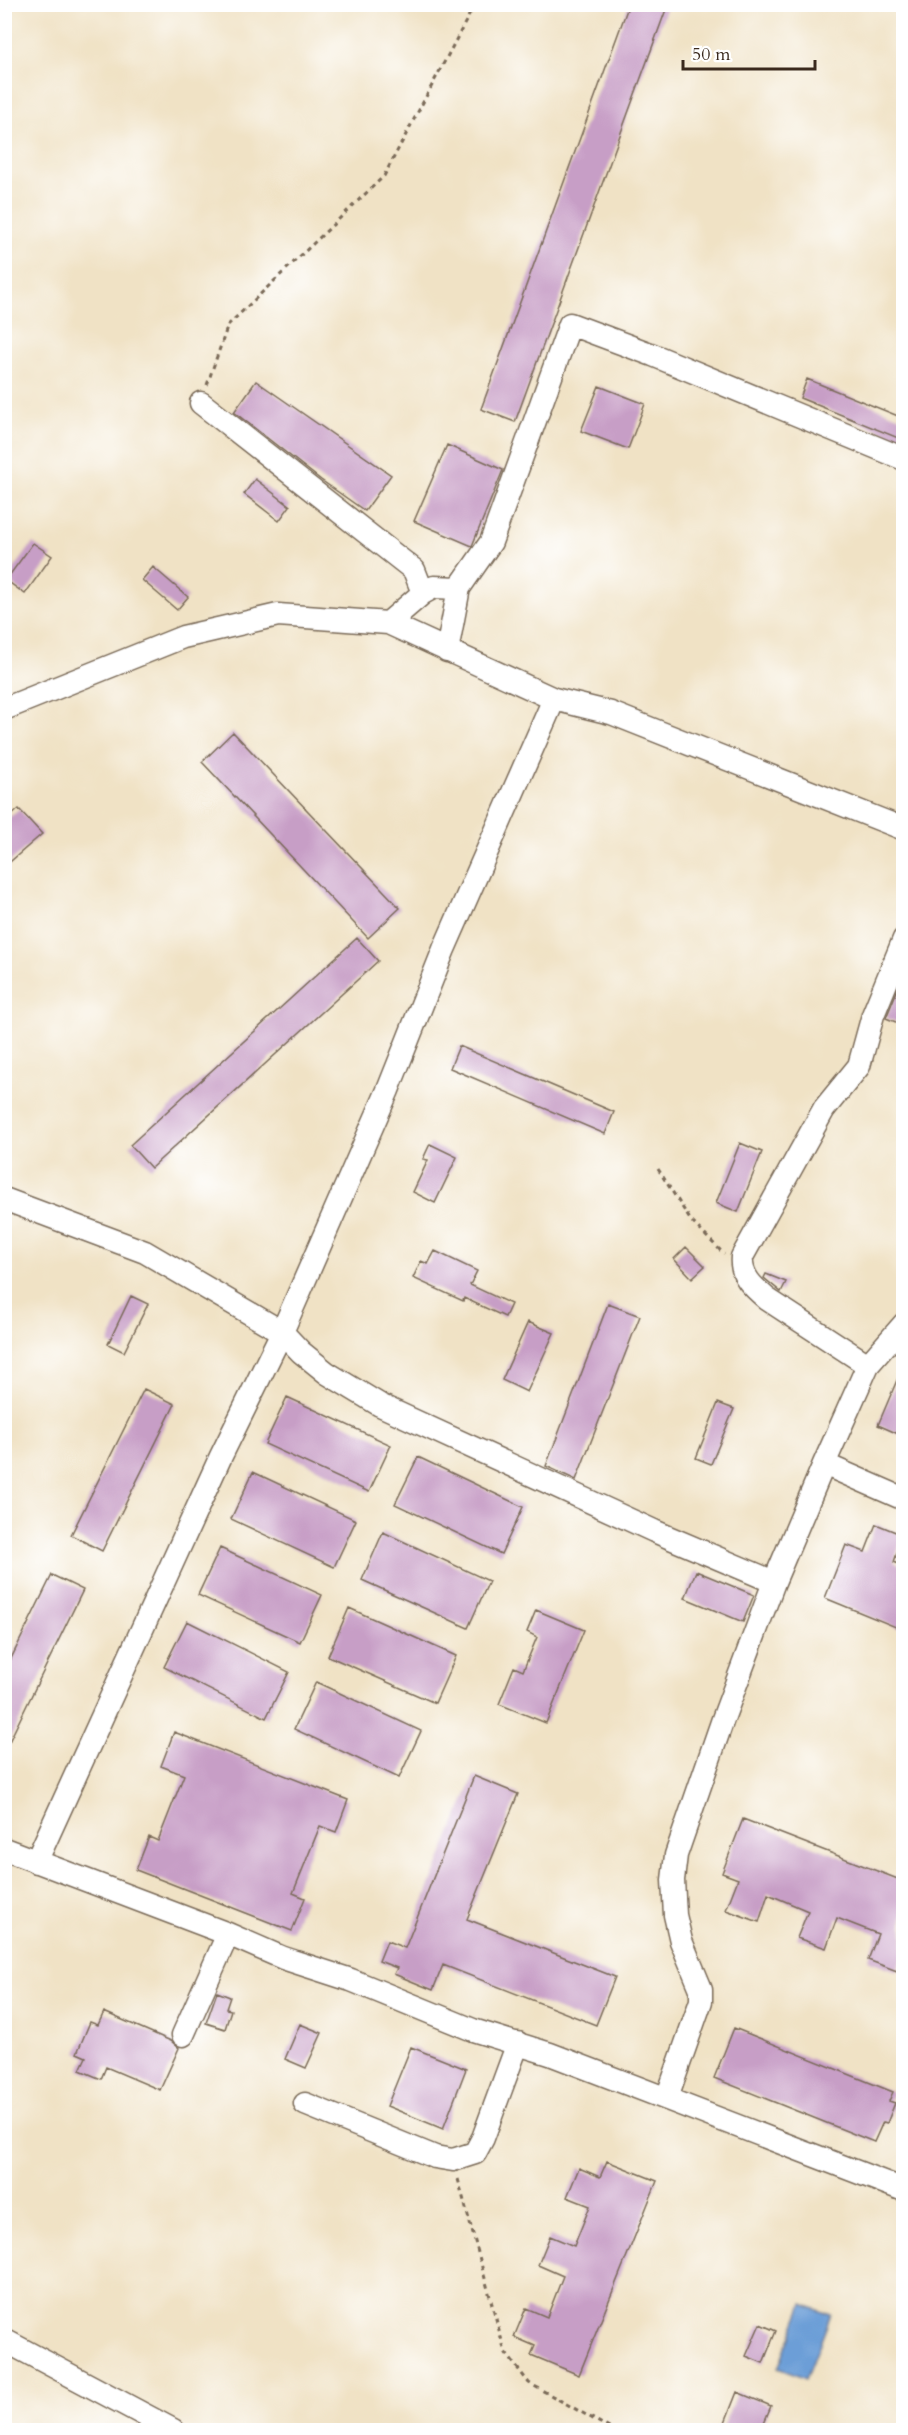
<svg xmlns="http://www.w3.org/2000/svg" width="908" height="2435" viewBox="0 0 908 2435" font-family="Cardo,serif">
<rect width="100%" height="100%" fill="#fff"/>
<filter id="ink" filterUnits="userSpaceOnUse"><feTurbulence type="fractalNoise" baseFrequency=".0167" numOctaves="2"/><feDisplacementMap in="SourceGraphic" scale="12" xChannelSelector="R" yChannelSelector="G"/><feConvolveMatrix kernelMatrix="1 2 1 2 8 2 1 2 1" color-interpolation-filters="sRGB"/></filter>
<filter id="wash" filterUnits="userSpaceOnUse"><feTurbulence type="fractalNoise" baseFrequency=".008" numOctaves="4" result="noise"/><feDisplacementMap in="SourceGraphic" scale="24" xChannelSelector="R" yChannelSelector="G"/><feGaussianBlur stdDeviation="1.35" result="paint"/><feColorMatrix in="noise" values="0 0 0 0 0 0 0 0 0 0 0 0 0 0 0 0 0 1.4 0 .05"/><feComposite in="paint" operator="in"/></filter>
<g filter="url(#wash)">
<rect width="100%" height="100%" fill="#f0e2c5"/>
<path fill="#6c9ed7" stroke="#54647a" stroke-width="1.5" d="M803 2304 831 2315 806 2379 778 2368Z"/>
<g id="blocks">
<path fill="#c79ec6" d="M629 4H668L515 422 481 409Z
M807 379 903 418V440L800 398Z
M256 381 391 475 365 511 321 480 234 412Z
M599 386 645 404 628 449 581 431Z
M447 445 503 470 472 546 414 521Z
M255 479 290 506 279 521 244 494Z
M33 543 52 556 25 594 6 580Z
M153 567 188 597 177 610 142 580Z
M233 732 400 908 368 938 202 762Z
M19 809 42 834 4 867V822Z
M357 938 378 961 151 1168 130 1145Z
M903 976V1025L886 1018Z
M459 1046 614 1112 605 1134 450 1068Z
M740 1143 762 1152 738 1212 716 1203Z
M430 1144 457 1157 435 1203 413 1192 428 1160 423 1159Z
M686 1247 705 1266 692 1278 674 1259Z
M435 1251 477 1271 470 1285 511 1304 505 1317 464 1298 463 1301 413 1278 421 1261 428 1264Z
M766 1274 786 1282 781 1292 764 1278Z
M131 1296 148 1304 124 1352 108 1344Z
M608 1304 640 1316 576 1480 546 1466Z
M528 1322 554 1333 527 1392 502 1380Z
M903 1366V1436L878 1425Z
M144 1389 175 1404 102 1551 71 1535Z
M287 1397 391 1445 369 1492 265 1444Z
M718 1403 734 1409 711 1464 696 1458Z
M418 1457 523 1507 501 1554 395 1504Z
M253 1472 356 1520 334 1567 231 1519Z
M876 1524 903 1535 894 1562 903 1566V1630L825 1598 846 1545 865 1552Z
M383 1532 489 1581 468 1628 362 1580Z
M220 1548 322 1595 300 1642 198 1595Z
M696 1571 754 1595 743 1622 685 1598Z
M52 1575 83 1590 4 1752V1673Z
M349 1608 456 1656 435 1703 328 1656Z
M536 1610 584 1630 546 1723 499 1704 514 1667 523 1671 537 1637 527 1632Z
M187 1621 289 1672 266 1718 164 1667Z
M316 1682 421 1731 399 1778 294 1729Z
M174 1732 348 1800 336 1832 320 1826 293 1893 305 1898 292 1931 136 1870 149 1837 158 1841 184 1775 161 1766Z
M474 1776 518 1794 467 1919 615 1977 596 2025 443 1965 433 1990 394 1974 397 1968 379 1961 387 1941 405 1948Z
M743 1819 903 1881V1954L897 1971 868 1960 878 1934 837 1918 826 1948 797 1938 808 1911 768 1894 759 1922 726 1910 738 1879 722 1873Z
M217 1992 230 1997 226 2009 231 2010 225 2029 206 2023Z
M104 2012 171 2041 179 2048 160 2090 106 2067 101 2079 80 2070 86 2057 77 2053 90 2022 98 2025Z
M300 2024 322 2033 306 2068 285 2059Z
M734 2028 893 2092 889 2101 895 2103 887 2123 883 2122 874 2142 714 2078Z
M411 2047 466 2069 443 2129 387 2106Z
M607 2161 657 2181 579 2375 531 2355 535 2346 514 2337 526 2308 547 2317 563 2276 538 2265 550 2236 574 2246 590 2206 567 2197 579 2168 600 2177Z
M760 2324 776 2331 763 2363 746 2356Z
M737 2392 771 2406 761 2430H722Z"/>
</g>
</g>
<g filter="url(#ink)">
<use href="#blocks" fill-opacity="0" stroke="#7a6a58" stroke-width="1.5"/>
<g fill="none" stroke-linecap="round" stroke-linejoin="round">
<g stroke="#7a6a58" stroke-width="25">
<path id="minor" d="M201 403 414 570 423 593
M388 623 554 699 611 713 904 829
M447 651 459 588 491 542 570 324 653 355 904 459
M4 709 183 637 278 615 388 623 423 593 434 587 459 588
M4 1199 145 1252 282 1332 301 1352 327 1373 380 1405 654 1531 774 1582
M868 1365 767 1299C753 1287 740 1276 742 1257L824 1109 859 1066 873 1015 904 939
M824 1464 904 1499
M4 1849 228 1934 283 1958 351 1980 473 2030 550 2054 904 2190
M36 1862 221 1456 282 1332 388 1090 444 949 554 699
M183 2035 228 1934
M667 2098 701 2001V1989L681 1941 675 1915 673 1880 676 1855 723 1719 774 1582 824 1464 868 1365 904 1324
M305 2104 435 2157 453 2160 475 2153 483 2138 518 2043
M4 2340 173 2430"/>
</g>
<path stroke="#7a6a58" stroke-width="3" stroke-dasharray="4.5 4.5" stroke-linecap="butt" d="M207 385 228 325 384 176 475 4
M658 1169 691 1221 724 1254
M458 2179 505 2352 529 2383 613 2430"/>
<use href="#minor" stroke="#fff" stroke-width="22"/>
</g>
</g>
<rect width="908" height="2435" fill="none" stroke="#fff" stroke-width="24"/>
<path d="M683 60v9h132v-9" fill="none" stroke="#3b2a1e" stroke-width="3"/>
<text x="692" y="60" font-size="18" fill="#3b2a1e" stroke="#ffffff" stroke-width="4.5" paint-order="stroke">50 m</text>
</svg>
